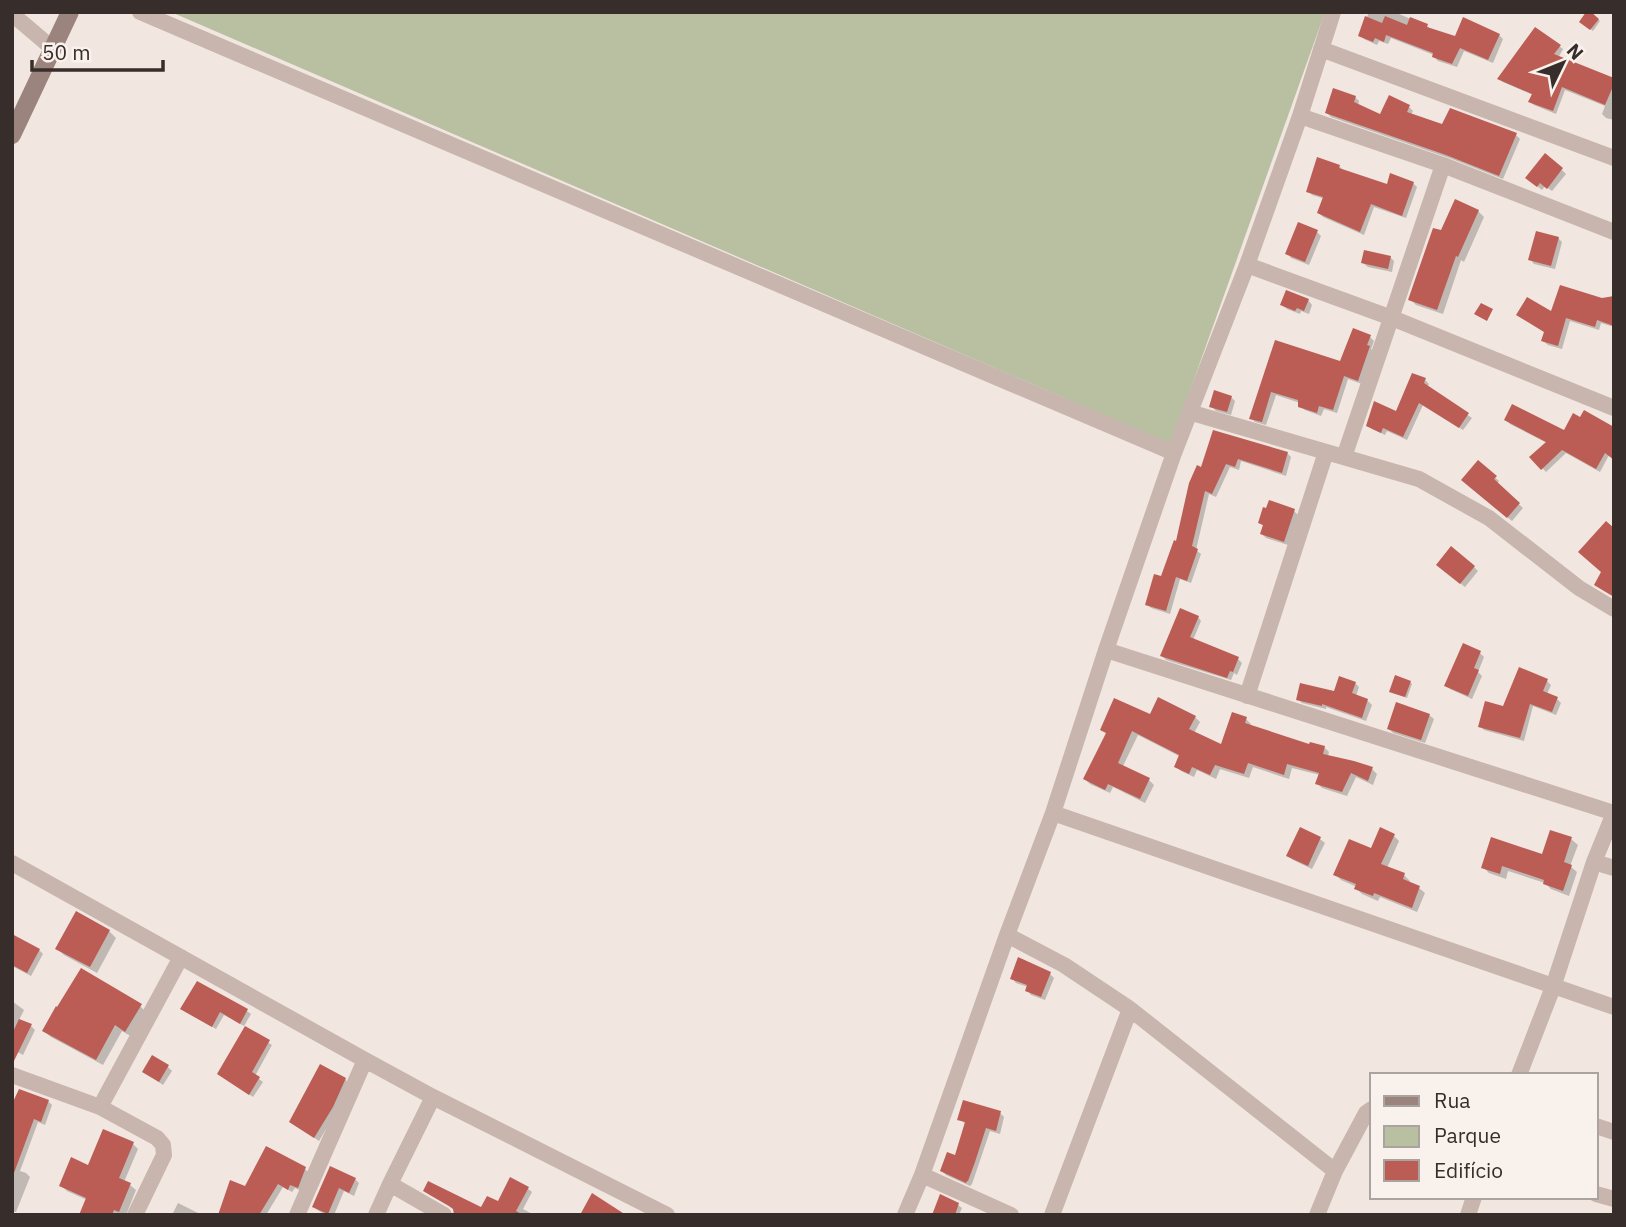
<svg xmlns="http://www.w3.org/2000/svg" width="1626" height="1227" viewBox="0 0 1626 1227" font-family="'IBM Plex Sans',sans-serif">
<rect width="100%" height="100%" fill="#f1e6e0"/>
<path fill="#b9bfa1" d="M171 12H1325L1171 444Z"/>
<path fill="#0003" d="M1369 12H1400L1399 14 1427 26 1431 30 1456 39 1499 35 1503 39 1493 63 1464 51 1457 67 1438 61 1434 57V55L1391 38 1388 44 1379 41 1377 45 1364 39 1360 35Z
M1588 12 1600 21 1593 31 1581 22Z
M1559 46 1563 49 1558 58 1614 80V120L1606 118 1602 114 1605 106 1565 90 1556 114 1534 105 1530 102 1533 95 1503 82 1500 79Z
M1355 97 1359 101 1358 106 1381 117 1390 97 1409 107 1413 111 1411 115 1443 127 1451 110 1516 135 1520 139 1503 179 1452 159 1331 117 1327 113Z
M1339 166 1343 170 1388 186 1413 183 1417 187 1406 218 1374 207 1364 235 1323 217 1319 213 1325 199 1312 195 1308 191Z
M1562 170 1566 174 1552 191 1545 186 1542 190 1532 182Z
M1478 211 1484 217 1464 262 1461 260 1443 314 1416 305 1410 299 1442 233Z
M1317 232 1321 236 1309 265 1291 258 1287 253Z
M1558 238 1562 242 1555 269 1534 264 1530 259Z
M1390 257 1394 261 1392 272 1368 267 1363 263Z
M1614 297V327L1601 323 1599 330 1570 321 1562 349 1548 345 1543 341 1546 333 1518 315 1552 314Z
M1308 300 1312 305 1309 314 1301 311 1300 314 1287 309 1282 305Z
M1370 337 1374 341 1371 349 1374 352 1362 384 1348 379 1337 413 1324 409 1321 416 1305 410 1300 406V403L1276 395 1266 425 1255 422 1251 418 1276 342 1341 364Z
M1425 380 1429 384 1427 387 1472 418 1463 430 1423 405 1407 440 1387 431 1385 435 1372 429 1368 425 1397 414Z
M1231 397 1235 401 1231 415 1216 411 1211 406Z
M1506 420 1565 432 1614 429 1609 455 1600 472 1566 453 1546 472 1532 457 1547 443 1510 424Z
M1214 432 1287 453 1291 457 1286 476 1241 461 1239 470 1230 467 1216 497 1209 494 1196 550 1201 554 1191 583 1180 579 1170 614 1151 608 1147 604 1162 578 1178 543Z
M1478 462 1499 481 1497 484 1523 508 1512 521 1467 484Z
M1294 511 1298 515 1288 545 1266 538 1262 534 1264 527 1260 522Z
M1474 567 1478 571 1465 587 1442 569Z
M1198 617 1201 621 1193 640 1238 659 1242 663 1237 675 1234 673 1231 680 1166 660 1162 656Z
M1480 653 1484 657 1478 672 1482 676 1472 699 1450 689 1446 685Z
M1547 681 1551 685 1547 694 1557 699 1561 703 1556 715 1533 706 1524 741 1484 730 1480 726Z
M1410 682 1412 684 1407 698 1393 693Z
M1355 683 1359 687 1356 696 1367 700 1372 705 1366 721 1326 707V709L1302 703 1298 699 1335 693Z
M1429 715 1434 719 1425 743 1393 733 1389 729Z
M1150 716 1195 717 1200 722 1194 733 1222 746 1246 719 1251 724 1250 726 1310 747H1324L1329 752 1328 756 1372 769 1377 774 1373 785 1356 777 1347 796 1322 788 1317 783 1320 775 1292 768 1289 779 1253 767 1249 778 1220 769 1216 779 1197 770 1194 777 1181 771 1176 766 1181 757 1138 735 1123 766 1149 780 1154 785 1145 803 1113 787 1110 793 1090 784 1085 779 1107 734 1102 730Z
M1301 829 1320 839 1325 843 1312 869 1293 860 1288 856Z
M1551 832 1571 839 1578 845 1570 866 1577 872 1569 896 1551 889 1545 883 1508 871 1506 879 1489 873 1483 867 1543 856Z
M1394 836 1399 841 1387 868 1404 875 1410 881 1409 883 1419 888 1425 893 1417 912 1380 897 1378 901 1362 894 1357 889V887L1341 880 1335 874Z
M109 931 116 938 97 973 64 955 58 949Z
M12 936 39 950 43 954 31 976 12 966Z
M1050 974 1054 978 1045 1000 1031 995 1027 990 1028 987 1016 983 1012 978Z
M197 983 247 1011 251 1014 244 1026 224 1015 216 1029 186 1012Z
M12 1001 24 1010 19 1020 31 1026 35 1030 23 1055 12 1049Z
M140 1006 147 1013 132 1037 122 1031 103 1065 51 1037 44 1031Z
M246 1029 272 1045 255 1076 263 1082 253 1097 223 1077Z
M167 1066 172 1071 163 1085 144 1072Z
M345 1079 349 1084 339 1107 319 1141 291 1122Z
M48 1101 52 1105 45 1125 38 1122 20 1171 26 1173 30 1177 16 1212 12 1211V1108Z
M1000 1113 1004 1117 1000 1134 990 1131 972 1184 970 1186 946 1175 942 1171 956 1157 966 1124 959 1119Z
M133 1144 138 1149 124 1182 130 1185 136 1190 126 1215H81L87 1200 67 1191 61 1185 89 1167Z
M267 1149 305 1169 309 1173 302 1191 295 1188 292 1192 283 1187 266 1215H220L246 1188Z
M331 1168 355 1179 359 1183 354 1196 344 1191 334 1215H327L319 1211 314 1207Z
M527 1188 532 1192 523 1209 534 1215H460L454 1209 430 1195 425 1191 482 1210 498 1204Z
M178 1203 202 1215H172Z
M958 1205 962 1208 959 1215H934Z"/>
<path fill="#bb5d54" d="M1586 12H1591L1599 19 1590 30 1579 22Z
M1365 16 1382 23 1385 16 1407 25 1410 17 1428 24 1427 27 1455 36 1463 17 1500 34 1488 60 1460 48 1452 64 1432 57 1433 53 1386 35 1384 42 1375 38 1373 42 1358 36Z
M1535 27 1561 45 1554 54 1614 78V84L1605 105 1562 87 1553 111 1528 102 1532 94 1497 79Z
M1333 88 1356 96 1354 102 1380 114 1389 95 1410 105 1407 112 1442 124 1450 108 1517 133 1499 176 1446 155 1325 113Z
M1545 153 1563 168 1547 189 1540 183 1537 187 1525 178Z
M1317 157 1340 165 1339 168 1387 184 1390 173 1414 182 1402 216 1371 204 1360 232 1317 213 1323 197 1306 192Z
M1455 199 1479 210 1458 257 1456 256 1437 310 1408 300 1433 228 1441 230Z
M1298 222 1318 230 1305 262 1285 254Z
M1536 231 1559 237 1551 266 1528 260Z
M1364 250 1391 256 1388 269 1361 263Z
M1560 285 1602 298 1614 296V326L1597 320 1595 327 1566 318 1558 346 1541 341 1544 332 1516 315 1527 297 1551 311Z
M1286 290 1309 299 1304 311 1297 308 1295 311 1280 305Z
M1481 303 1493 309 1487 321 1474 314Z
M1353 328 1371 335 1367 345 1370 346 1358 381 1344 376 1333 410 1319 406 1317 413 1298 407V400L1271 392 1262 422 1249 419 1275 340 1340 361Z
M1412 373 1426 378 1424 383 1469 413 1459 428 1419 403 1403 437 1383 428 1381 433 1366 426 1374 401 1396 411Z
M1214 390 1232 396 1227 412 1209 407Z
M1512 404 1564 430 1573 413 1580 417 1584 410 1614 427V460L1605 453 1596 469 1562 450 1541 470 1529 457 1546 442 1504 420Z
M1213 430 1288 452 1282 473 1238 459 1235 467 1226 464 1212 494 1205 491 1192 546 1198 549 1187 581 1176 577 1166 611 1145 605 1154 574 1161 576 1174 540 1176 541 1189 483 1197 465 1201 467Z
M1478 460 1497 476 1494 479 1520 503 1507 518 1461 480Z
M1269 500 1295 509 1284 542 1260 534 1263 525 1258 523 1263 507 1266 508Z
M1606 521 1614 528V597L1594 585 1601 572 1578 552Z
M1451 546 1475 566 1460 584 1436 565Z
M1180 608 1199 616 1190 637 1239 657 1233 672 1230 671 1227 678 1160 656Z
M1463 643 1481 651 1474 668 1479 670 1468 696 1444 686Z
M1519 667 1548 679 1543 691 1558 697 1552 712 1530 704 1520 738 1478 727 1485 701 1503 706Z
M1395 675 1411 681 1405 697 1389 692Z
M1339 676 1356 682 1352 693 1368 699 1362 718 1322 704V706L1296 700 1300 683 1334 691Z
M1158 697 1196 716 1189 729 1221 744 1232 712 1247 717 1245 723 1309 744 1310 742 1325 746 1323 754 1354 761 1373 767 1368 781 1351 773 1342 792 1315 784 1319 773 1287 764 1284 775 1248 763 1244 774 1215 765 1210 775 1192 767 1189 774 1174 767 1179 755 1132 731 1118 763 1150 778 1140 799 1108 784 1105 790 1083 779 1106 733 1100 730 1114 698 1150 714Z
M1396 702 1430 714 1421 740 1387 729Z
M1300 827 1321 837 1308 866 1286 856Z
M1380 827 1395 834 1381 864 1405 873 1403 879 1420 886 1412 908 1374 893 1373 896 1354 889 1356 884 1333 875 1349 839 1371 848Z
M1550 830 1572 837 1564 862 1572 865 1563 891 1543 884 1544 880 1502 866 1500 874 1481 868 1491 837 1542 854Z
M76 911 110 930 90 967 55 949Z
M12 934 40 949 27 973 12 965Z
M1018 957 1051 972 1041 997 1025 991 1027 985 1010 979Z
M81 968 142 1004 125 1032 115 1025 96 1060 42 1031 56 1006 57 1007Z
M197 981 248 1009 240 1024 220 1012 212 1027 180 1009Z
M19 1019 32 1024 12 1065V1034Z
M245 1026 270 1040 252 1072 260 1077 249 1095 217 1074Z
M152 1055 169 1065 159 1082 142 1072Z
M320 1064 346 1078 333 1107 314 1138 289 1122Z
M19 1089 49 1100 41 1122 34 1119 14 1173H12V1104Z
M963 1100 1001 1111 996 1131 986 1128 975 1162 968 1181H967L966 1183 940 1171 947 1152 955 1155 965 1122 957 1120Z
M103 1129 134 1142 119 1178 131 1183 119 1212 114 1210 112 1215H79L86 1198 59 1186 71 1157 88 1165Z
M266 1146 306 1167 298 1188 290 1185 288 1190 278 1184 259 1215H218L230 1180 245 1186Z
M330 1166 356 1178 349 1193 339 1188 328 1214 312 1207Z
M510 1177 529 1187 516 1211 523 1215H454L453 1209 449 1206 423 1191 428 1181 481 1207 487 1196 498 1201Z
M592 1193 626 1215H580Z
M940 1194 959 1203 955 1215H932Z"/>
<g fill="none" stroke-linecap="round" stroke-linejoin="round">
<path stroke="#c8b5ad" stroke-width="16" d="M140 12 1174 453
M12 14 52 48
M1321 49 1614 158
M1300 116 1443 165 1614 232
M1247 265 1392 318 1614 408
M1189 412 1419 479 1489 518 1579 588 1614 609
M1344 457 1443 165
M1106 650 1614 813
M1247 696 1326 452
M1053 813 1614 1007
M1594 862 1614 868
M12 863 365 1060 433 1097 667 1215
M1007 935 1064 965 1130 1009 1335 1171
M12 1075 100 1107 157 1138 163 1145 164 1155 135 1215
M1519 1075 1553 987 1594 862 1614 813
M433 1097 390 1184 444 1215
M100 1107 181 957
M1596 1126 1614 1132
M922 1175 1011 1215
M1596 1194 1614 1199
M297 1215 365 1060
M376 1215 390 1184
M905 1215 922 1175 1007 935 1053 813 1106 650 1174 453 1247 265 1300 116 1333 12
M1052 1215 1130 1009
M1317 1215 1335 1171 1366 1113 1372 1109
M1468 1215 1474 1197"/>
<path stroke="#9c847e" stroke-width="18" d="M12 135 70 12"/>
</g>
<rect width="1626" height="1227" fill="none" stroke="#372d2b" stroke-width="28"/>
<rect x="1370" y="1073" width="228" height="126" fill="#f9f1ec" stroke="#aba39f" stroke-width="2"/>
<rect x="1384" y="1096" width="35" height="10" fill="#9c847e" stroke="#aba39f" stroke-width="2"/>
<text x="1434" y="1108" font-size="21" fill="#372d2b">Rua</text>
<rect x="1384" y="1126" width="35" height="21" fill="#b9bfa1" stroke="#aba39f" stroke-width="2"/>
<text x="1434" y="1143" font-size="21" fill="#372d2b">Parque</text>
<rect x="1384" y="1160" width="35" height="21" fill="#bb5d54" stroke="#aba39f" stroke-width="2"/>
<text x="1434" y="1178" font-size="21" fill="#372d2b">Edifício</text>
<g transform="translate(1563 63) rotate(47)" stroke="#f9f1ec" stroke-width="5" paint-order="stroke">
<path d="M0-5L12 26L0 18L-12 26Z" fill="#372d2b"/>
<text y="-10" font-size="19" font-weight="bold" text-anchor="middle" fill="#372d2b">N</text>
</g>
<path d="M32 60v10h131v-10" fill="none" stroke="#372d2b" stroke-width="3.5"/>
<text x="42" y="60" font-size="21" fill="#372d2b" stroke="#f9f1ec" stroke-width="5" paint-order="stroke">50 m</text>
</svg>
